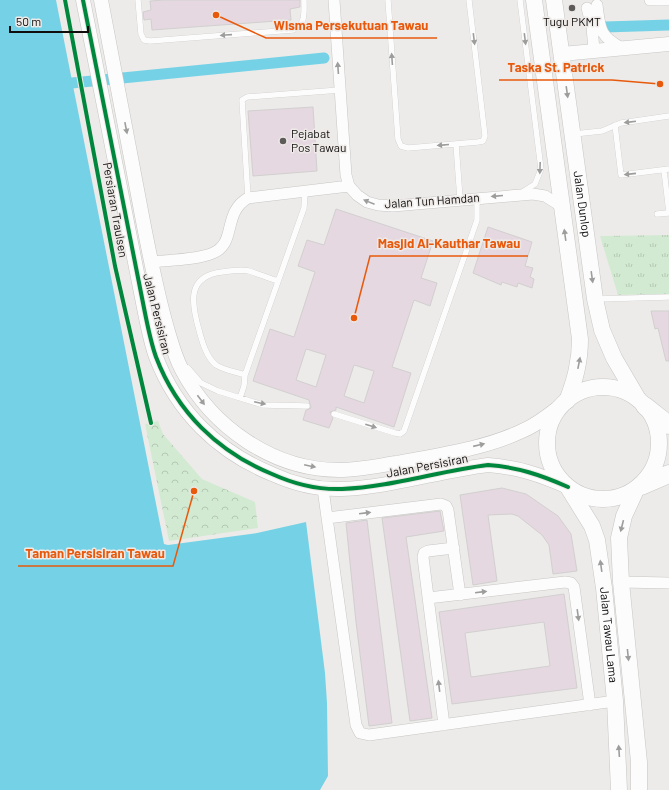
<svg xmlns="http://www.w3.org/2000/svg" width="669" height="790" viewBox="0 0 669 790" font-family="Barlow,sans-serif">
<defs>
<pattern id="grass-tufts" width="24" height="20" patternUnits="userSpaceOnUse"><rect width="24" height="20" fill="#d3ead2"/><path d="M3 7l-1-3M5 7V3M7 7l1-3M15 17l-1-3M17 17v-4M19 17l1-3" fill="none" stroke="#b4c8b3"/></pattern>
<pattern id="park-crowns" width="20" height="18" patternUnits="userSpaceOnUse"><rect width="20" height="18" fill="#d3ead2"/><path d="M2 6a3 3 0 1 1 6 0M12 15a3 3 0 1 1 6 0" fill="none" stroke="#b4c8b3"/></pattern>
</defs>
<rect width="100%" height="100%" fill="#edebe9"/>
<path fill="url(#grass-tufts)" d="M669 235V294L618 295 600 236Z"/>
<path fill="url(#park-crowns)" d="M158 421 163 434 202 479 255 502 258 528 169 541 145 424Z"/>
<path fill="#75d2e6" d="M0 0H56L164 544 168 545 257 533 306 522 325 673 327 703 328 776 320 790H0Z"/>
<g fill="none" stroke-linecap="round" stroke-linejoin="round">
<path stroke="#75d2e6" stroke-width="11" d="M605 27 669 25
M72 83 324 58"/>
</g>
<path fill="#e5d8e0" stroke="#d1cfcf" fill-rule="evenodd" d="M164 0H300V7L290 9 291 20 152 30 151 19 144 20 143 12 151 10 150 1Z
M313 107 317 171 253 176 248 111Z
M336 209 433 241 421 278 437 283 430 306 414 300 392 367 411 373 394 427 336 407V410L330 412 333 418 329 428 303 420 306 410 311 408 309 400 253 381 270 329 294 337 315 272 298 266 307 240 324 245ZM306 349 326 355 316 387 296 380ZM354 365 374 371 364 403 344 396Z
M488 227 532 242 525 266 533 268 530 277 534 279 532 288 518 283 517 287 502 282 501 285 473 273Z
M651 311H669V361H666L658 328 655 329Z
M502 488 526 494 558 516 571 534 577 571 553 574 549 545 542 535 518 516 512 514 488 515 497 581 473 585 460 495Z
M440 511 444 531 406 537 432 718 410 721 382 518Z
M367 520 392 723 369 726 356 622 346 523Z
M564 594 577 688 452 704 439 612ZM544 622 550 666 471 677 465 633Z"/>
<g fill="none" stroke-linecap="round" stroke-linejoin="round">
<g stroke="#c7c6c4" stroke-width="6">
<path id="service" d="M138 0 141 34 144 40 150 41 293 30C306 24 304 13 304 0
M388 0 398 139 401 146 408 148 478 142 483 141 485 136 469 0
M520 0 541 169 535 184 524 191
M615 125 621 175 669 169
M574 134 602 131 621 123 669 116
M456 144 460 199
M664 170 669 213
M248 198 242 100 247 97 340 90
M657 214 669 213
M597 299 669 297
M188 368 201 383 218 391 263 405 307 406
M245 375C236 372 224 370 216 365 206 357 202 341 199 330 191 302 187 276 222 272 231 271 240 269 249 271 259 274 268 278 278 281
M240 398 244 386 245 375 304 208 305 191
M334 414 395 433 400 434 404 431 477 220V198"/>
</g>
<g stroke="#c7c6c4" stroke-width="12">
<path id="minor" d="M334 0 346 175 349 186 357 195 367 202 378 205 393 206 533 194 545 196 561 206
M650 0H669
M597 5C600 28 599 36 622 48
M587 8 592 27 594 50
M151 262C169 260 197 260 213 253 237 243 222 213 248 198L349 186
M323 489 356 725 360 733 369 735 615 701
M327 518 441 504 446 506 448 510 460 595
M621 582 669 583
M428 598 565 582 571 583 574 587 590 705
M444 725 423 557 424 553 428 551 454 548"/>
</g>
<g stroke="#c7c6c4" stroke-width="15">
<path id="tertiary" d="M83 0 145 313C148 328 151 343 156 357 177 412 218 452 272 474 294 484 317 490 342 489 391 487 439 471 488 465 517 467 541 475 568 487
M101 0C114 67 126 134 139 200 147 243 155 286 167 328 171 342 175 357 182 370 212 427 273 470 339 470 358 470 377 466 396 463 438 455 484 449 522 431 537 425 550 414 563 404
M562 54 669 44"/>
</g>
<g stroke="#c7c6c4" stroke-width="17">
<g id="secondary">
<path d="M534 0 580 339C580 362 575 380 567 401"/>
<path id="s1" d="M554 0 595 299 602 330 614 358 638 399"/>
<circle cx="603" cy="443" r="56"/>
<path id="s2" d="M569 489 592 526 597 540 604 588 615 701 619 790"/>
<path d="M636 490 624 516 619 538 621 582 639 762V790"/>
</g>
</g>
<g stroke="#c7c6c4" stroke-width="19">
<path id="primary" d="M645 406 669 425
M641 486 669 474"/>
</g>
<use href="#service" stroke="#fcfcfc" stroke-width="5.5"/>
<use href="#minor" stroke="#fcfcfc" stroke-width="11"/>
<use href="#tertiary" stroke="#fcfcfc" stroke-width="14"/>
<use href="#secondary" stroke="#fcfcfc" stroke-width="16"/>
<use href="#primary" stroke="#fcfcfc" stroke-width="18"/>
<g stroke="#eeeae8" stroke-width="6">
<path id="cycleway" d="M65 0 115 266 151 423
M83 0 145 313C148 328 151 343 156 357 177 412 218 452 272 474 294 484 317 490 342 489 391 487 439 471 488 465 517 467 541 475 568 487"/>
</g>
<use href="#cycleway" stroke="#00873e" stroke-width="4"/>
</g>
<defs><path id="oneway-solid" d="M-6-.8H1V-3.2L6.5 0L1 3.2V.8H-6Z"/></defs>
<g fill="#9d9d9c">
<use href="#oneway-solid" transform="translate(226 35) rotate(176)"/>
<use href="#oneway-solid" transform="translate(474 39) rotate(83)"/>
<use href="#oneway-solid" transform="translate(525 39) rotate(83)"/>
<use href="#oneway-solid" transform="translate(392 59) rotate(-94)"/>
<use href="#oneway-solid" transform="translate(338 68) rotate(-94)"/>
<use href="#oneway-solid" transform="translate(567 92) rotate(82)"/>
<use href="#oneway-solid" transform="translate(630 122) rotate(173)"/>
<use href="#oneway-solid" transform="translate(126 128) rotate(79)"/>
<use href="#oneway-solid" transform="translate(443 145) rotate(175)"/>
<use href="#oneway-solid" transform="translate(540 168) rotate(92)"/>
<use href="#oneway-solid" transform="translate(630 174) rotate(174)"/>
<use href="#oneway-solid" transform="translate(497 196) rotate(175)"/>
<use href="#oneway-solid" transform="translate(369 202) rotate(-158)"/>
<use href="#oneway-solid" transform="translate(565 235) rotate(-98)"/>
<use href="#oneway-solid" transform="translate(592 277) rotate(82)"/>
<use href="#oneway-solid" transform="translate(579 363) rotate(-79)"/>
<use href="#oneway-solid" transform="translate(201 400) rotate(53)"/>
<use href="#oneway-solid" transform="translate(260 403) rotate(12)"/>
<use href="#oneway-solid" transform="translate(371 426) rotate(18)"/>
<use href="#oneway-solid" transform="translate(479 445) rotate(-13)"/>
<use href="#oneway-solid" transform="translate(310 466) rotate(12)"/>
<use href="#oneway-solid" transform="translate(365 513) rotate(-7)"/>
<use href="#oneway-solid" transform="translate(622 526) rotate(104)"/>
<use href="#oneway-solid" transform="translate(601 566) rotate(-98)"/>
<use href="#oneway-solid" transform="translate(481 592) rotate(-7)"/>
<use href="#oneway-solid" transform="translate(578 615) rotate(82)"/>
<use href="#oneway-solid" transform="translate(628 655) rotate(84)"/>
<use href="#oneway-solid" transform="translate(439 686) rotate(-97)"/>
<use href="#oneway-solid" transform="translate(619 751) rotate(-94)"/>
</g>
<g fill="#5d5b5a" stroke="#eeeae8" stroke-width="1.5">
<circle cx="572" cy="8" r="4"/>
<circle cx="283" cy="141" r="4"/>
</g>
<g text-anchor="middle" stroke-width="3" stroke-linejoin="round" paint-order="stroke">
<g font-size="12" fill="#0f0e0d" stroke="#eeeae8">
<text x="572" y="26">Tugu PKMT</text>
<text x="291" y="138" text-anchor="start">Pejabat<tspan x="291" dy="14">Pos Tawau</tspan></text>
</g>
<g font-size="12" fill="#0f0e0d" stroke="#eeeae8">
<text transform="translate(432 201) rotate(-4)" y="4">Jalan Tun Hamdan</text>
<text dy="4" stroke="none"><textPath href="#s1" startOffset="206">Jalan Dunlop</textPath></text>
<text transform="translate(115 210) rotate(80)" y="4">Persiaran Traulsen</text>
<text transform="translate(157 314) rotate(76)" y="4">Jalan Persisiran</text>
<text transform="translate(427 466) rotate(-11)" y="4">Jalan Persisiran</text>
<text dy="4" stroke="none"><textPath href="#s2" startOffset="154">Jalan Tawau Lama</textPath></text>
</g>
</g>
<path fill="none" stroke="#e8590c" stroke-width="1.5" d="M216 15L266 38H437M660 84L612 80H499M354 318L370 256H528M194 491L173 566H18"/>
<g fill="#e8590c" stroke="#eeeae8" stroke-width="1.5">
<circle cx="216" cy="15" r="4"/>
<circle cx="660" cy="84" r="4"/>
<circle cx="354" cy="318" r="4"/>
<circle cx="194" cy="491" r="4"/>
</g>
<g font-size="13" text-anchor="middle" font-weight="bold" fill="#e8590c" stroke="#eeeae8" stroke-width="3" stroke-linejoin="round" paint-order="stroke">
<text x="351" y="30">Wisma Persekutuan Tawau</text>
<text x="556" y="72">Taska St. Patrick</text>
<text x="449" y="248">Masjid Al-Kauthar Tawau</text>
<text x="95" y="558">Taman Persisiran Tawau</text>
</g>
<path d="M10 26v6h78v-6" fill="none" stroke="#0f0e0d" stroke-width="2"/>
<text x="16" y="26" font-size="12" fill="#0f0e0d" stroke="#eeeae8" stroke-width="3" paint-order="stroke">50 m</text>
</svg>
